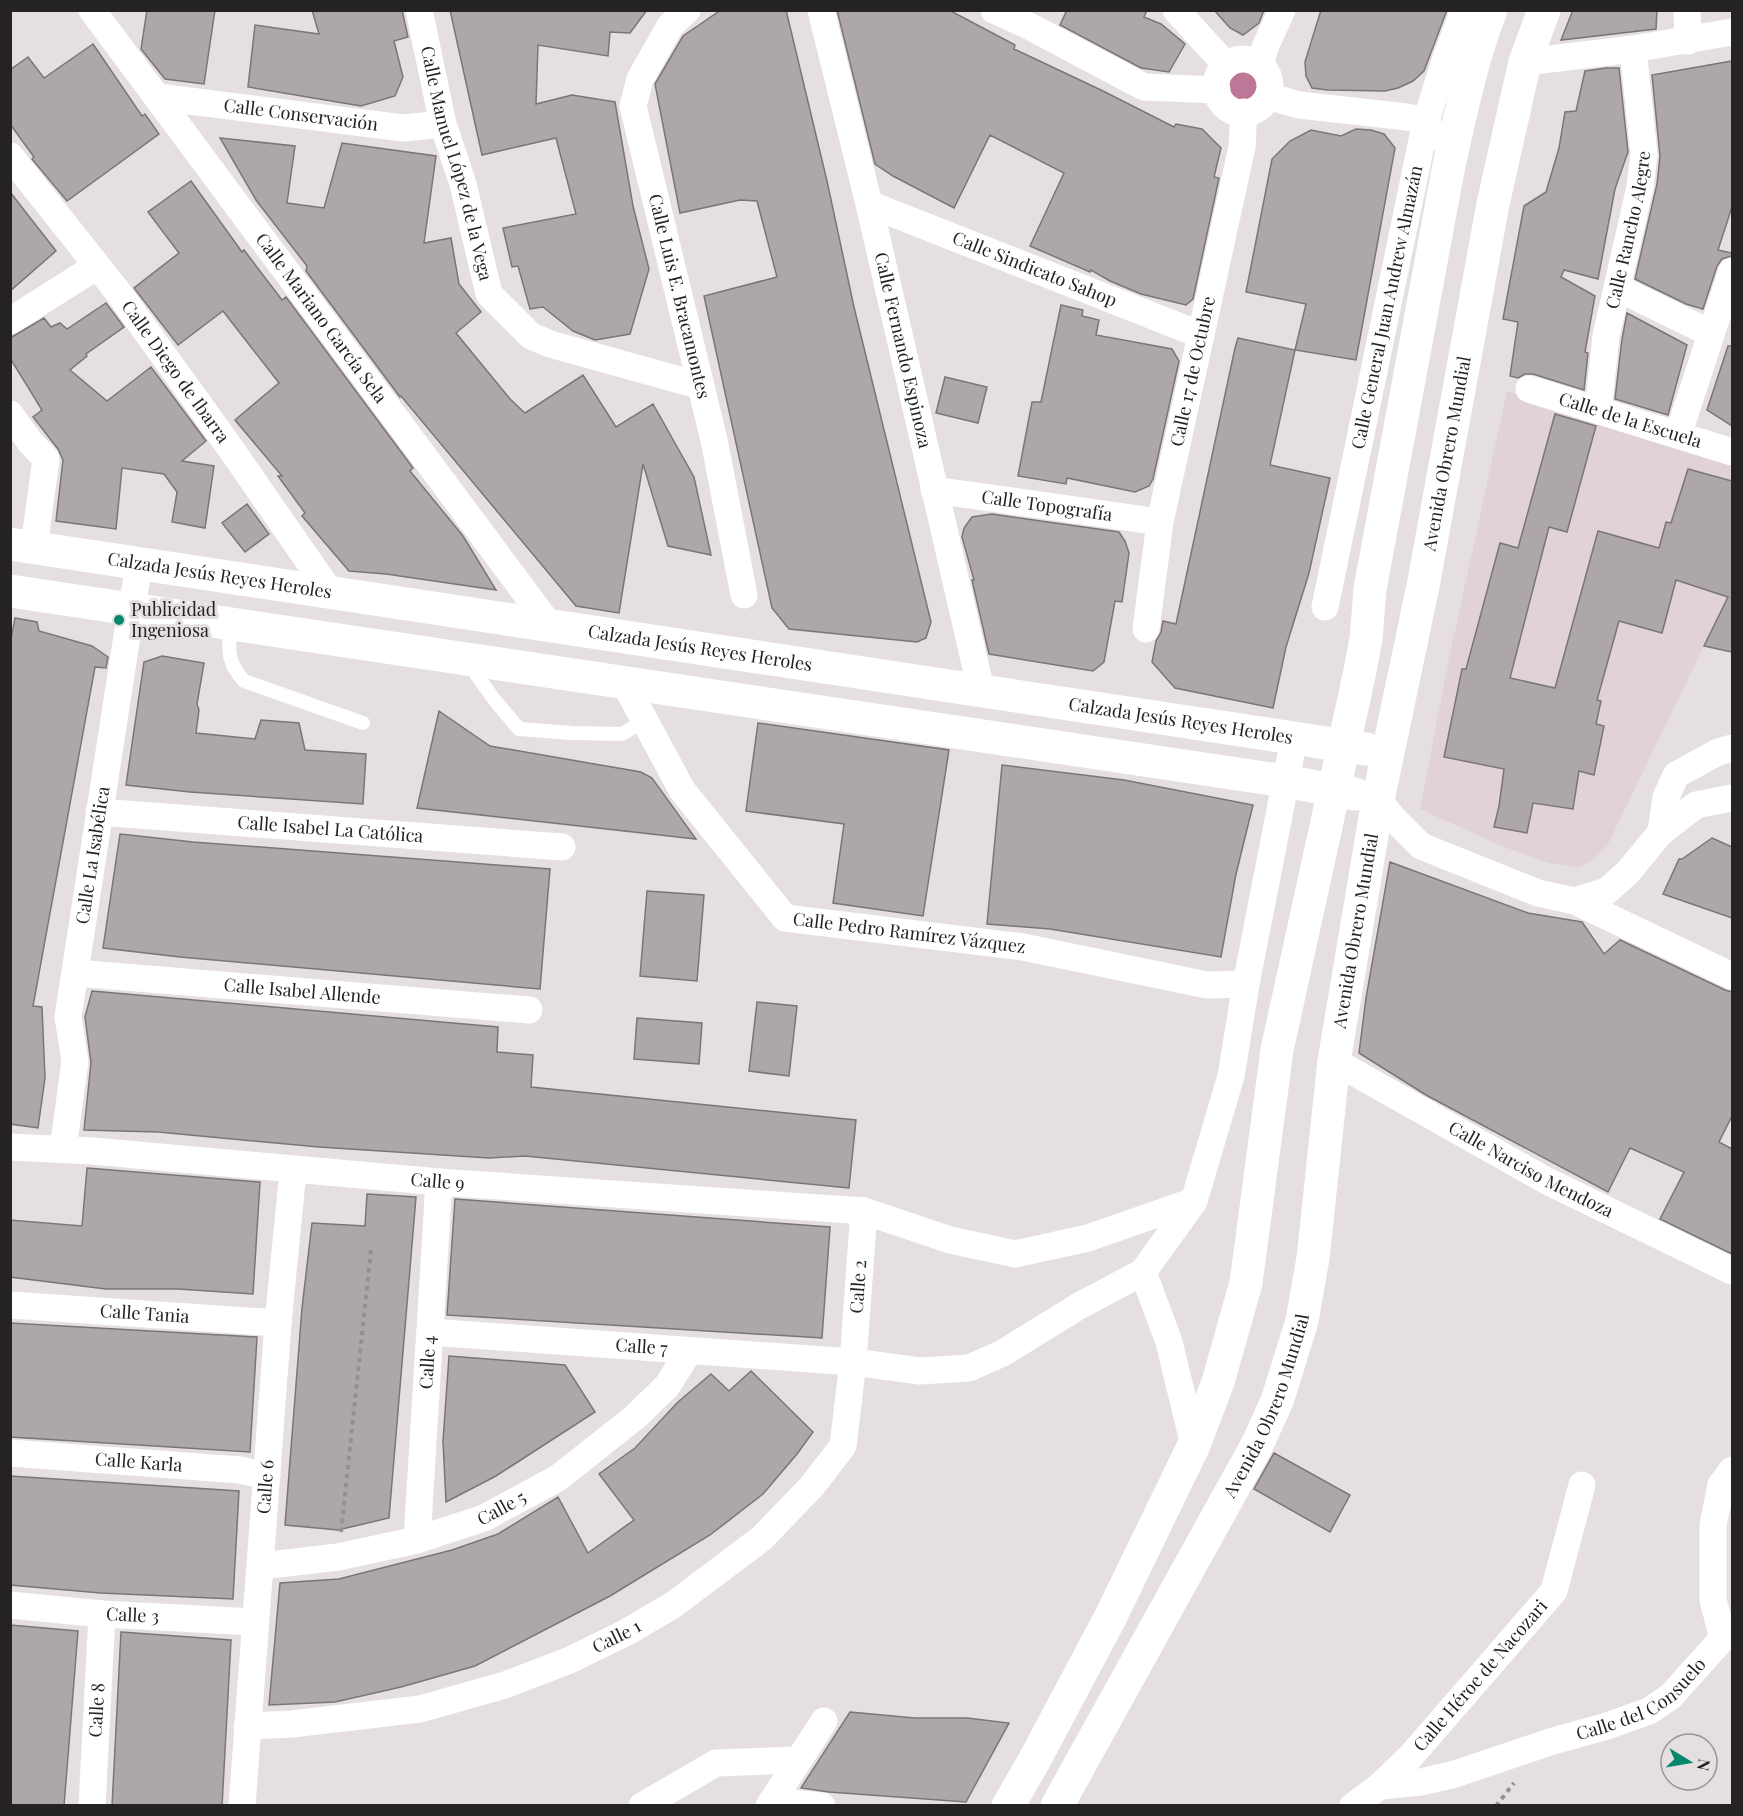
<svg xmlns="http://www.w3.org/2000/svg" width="1743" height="1816" viewBox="0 0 1743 1816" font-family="'Playfair Display',serif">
<rect width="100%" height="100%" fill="#e5dfe1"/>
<path fill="#e0d2d7" d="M1507 391 1732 462V588L1607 846 1592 861 1579 867 1549 863 1504 847 1420 809 1449 659Z"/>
<path fill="#bd7897" stroke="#8f5e74" stroke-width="1.5" d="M1227 86a17 17 0 1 1 34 0a17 17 0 1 1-34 0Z"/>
<path fill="#ada7a9" stroke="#7a7577" stroke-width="1.5" d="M147 10H215L204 84 165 79 141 49Z
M312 10H402L408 37 394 41 403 77 395 96 361 106 248 87 255 25 319 34Z
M450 10H647L630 33 610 32 608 56 538 45 536 104 572 95 615 102 633 206 649 269 630 334 595 340 573 331 543 307 530 309 518 266 512 267 503 228 576 214 556 138 482 155Z
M721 10H786L827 181 854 307 931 622 926 638 917 642 789 629 772 608 704 296 777 277 757 201 740 200 680 213 655 84 683 36Z
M837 10H949L1015 45 1014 49 1103 91 1174 127 1176 124 1202 129 1221 148 1214 177 1219 178 1193 299 1186 305 1141 294 1110 281 1091 270 1090 272 1030 246 1064 173 990 135 954 208 893 176 875 164Z
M1067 10H1147L1144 17 1161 24 1185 44 1169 72 1141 68 1060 25Z
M1214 10H1264L1259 23 1243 35 1230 28Z
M1321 10H1447L1424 71 1413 81 1398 88 1385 91 1327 90 1312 88 1306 76 1305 62Z
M1573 10H1657L1656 29 1561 40Z
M93 44 142 116 145 114 159 134 67 201 32 159 34 157 10 124V70L28 57 44 78Z
M1732 61V207L1718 250 1732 253V256L1722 259 1717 266 1703 309 1686 304 1635 279 1657 184 1660 156 1652 75Z
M1606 68H1619L1628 152 1615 189 1598 279 1564 270 1561 277 1595 296 1585 352 1588 353 1584 390 1533 374H1525L1518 378 1510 376 1518 322 1503 319 1524 206 1546 192 1559 148 1565 112 1576 111 1585 71Z
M1356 129 1371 130 1384 134 1395 148 1356 360 1295 350 1306 304 1246 292 1272 159 1290 141 1311 130 1341 136Z
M220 138 295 146 287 203 324 208 342 143 436 156 424 243 451 238 459 284 481 312 456 333 510 399 525 413 583 375 616 427 653 404 694 477 711 555 668 546 643 464 619 613 576 606 401 396 400 397 306 271 307 266 256 200Z
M191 181 242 252 244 250 282 300 286 297 413 468 410 471 463 536 496 590 386 574 349 571 302 516 305 513 278 476H282L235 420 279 383 223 311 178 345 134 288 179 253 148 212Z
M10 192 56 251 10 291Z
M106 303 124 327 86 354 87 356 70 370 107 401 151 367 206 441 182 461 214 466 205 528 172 522 177 492 164 474 122 468 116 529 56 521 63 460 58 449 33 417 42 410 10 358V338L44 318 51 327 60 323 67 329Z
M1061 305 1083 310 1082 316 1099 320 1096 335 1172 349 1179 361 1153 479 1149 486 1135 492 1067 478 1066 484 1018 476 1032 402H1041Z
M1627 313 1687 345 1668 415 1615 399 1622 339Z
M1238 338 1295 350 1270 465 1330 478 1309 573 1286 647 1273 708 1175 688 1152 662 1156 641 1161 632 1163 621 1176 624 1235 348Z
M1728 346H1732V426L1707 410Z
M945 377 987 387 978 423 936 413Z
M1555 414 1596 426 1567 532 1549 527 1510 678 1555 688 1598 531 1659 548 1666 522 1671 523 1688 469 1732 481V652L1704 646 1728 597 1676 580 1662 633 1619 621 1597 700 1601 701 1596 724 1604 726 1594 775 1579 771 1573 809 1533 803 1527 833 1494 827 1499 806 1504 769 1444 757 1462 669H1466L1500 543 1518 548Z
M247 504 269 534 245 552 222 523Z
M992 514 1119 532 1125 541 1129 553 1122 602 1115 601 1104 662 1093 671 989 654 972 580H974L962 537 964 528 972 517Z
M15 618 37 622 39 631 92 646 108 657 106 668 95 667 33 1006 42 1007 45 1078 38 1128 10 1124V644Z
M162 656 204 663 197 704 199 710 196 733 255 739 261 720 299 723 305 750 366 754 363 804 190 792 126 785 144 662Z
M439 711 490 746 641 772 652 778 696 839 417 808Z
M758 723 949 750 923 916 833 903 844 824 746 811Z
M1002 765 1124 780 1253 805 1236 874 1221 957 1050 929 987 924Z
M120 834 193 842 550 869 540 989 180 957 103 948Z
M1712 838 1732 847V918L1663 894 1679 859H1682Z
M1390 862 1528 913 1582 922 1604 954 1620 940 1725 990 1732 992V1116L1719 1142 1732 1149V1254L1660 1219 1684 1172 1630 1148 1608 1192 1426 1095 1359 1053 1366 998Z
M647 891 704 895 697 981 640 976Z
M92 991 498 1027 497 1052 533 1055 531 1087 856 1120 849 1188 525 1156 489 1158 319 1147 158 1132 84 1130 91 1063 85 1017Z
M757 1002 797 1006 789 1076 749 1071Z
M637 1018 702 1023 699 1064 634 1059Z
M87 1168 260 1182 253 1294 178 1289H106L10 1277V1220L82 1226Z
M367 1194 416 1197 389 1518 338 1530 285 1525 302 1308 312 1223 365 1226Z
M455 1199 830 1227 822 1338 447 1315Z
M10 1323 257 1337 250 1452 10 1437Z
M449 1356 565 1365 595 1412 496 1476 446 1502 443 1441Z
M751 1371 813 1432 797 1454 763 1494 710 1535 610 1596 475 1666 401 1687 335 1702 269 1705 280 1583 339 1579 452 1550 498 1534 558 1497 588 1553 634 1520 599 1474 635 1448 678 1402 711 1374 729 1391Z
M1274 1453 1350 1495 1330 1532 1254 1489Z
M10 1476 239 1491 233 1599 101 1593 10 1585Z
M10 1625 78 1631 64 1806H10Z
M121 1632 231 1640 222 1806H112Z
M850 1712 915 1718H967L1009 1723 966 1802 829 1792 801 1788Z"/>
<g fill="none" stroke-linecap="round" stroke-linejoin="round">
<path stroke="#949091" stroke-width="4" stroke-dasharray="4.5 4.5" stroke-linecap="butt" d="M341 1532 371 1250
M1496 1806 1514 1783"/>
<path stroke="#fff" stroke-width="14" d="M230 624C229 650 226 661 244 681L363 723
M469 664 493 698 519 729 572 733 622 734 644 721"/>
<g stroke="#fff" stroke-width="27">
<path id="s1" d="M92 10 550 626"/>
<path id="s2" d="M419 10 443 124 463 184 489 294 531 336 550 344 701 386"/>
<path id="s3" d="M687 10 670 26 640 79 633 106 714 440 744 595"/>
<path id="s4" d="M821 10 869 204 981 690"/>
<path d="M994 10 1029 26 1144 87 1217 90"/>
<path d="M1176 10 1226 65"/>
<path d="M1687 10 1688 41"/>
<circle cx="1243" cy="86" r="27"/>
<path d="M1525 62 1633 49 1732 32"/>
<path d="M1260 64 1266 45 1282 10"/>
<path d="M1268 96 1299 105 1407 117 1426 121 1435 137"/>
<path id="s5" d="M158 97 403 128 443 124"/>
<path id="s6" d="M10 156 118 292 231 449 330 592"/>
<path id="s7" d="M869 204 1201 335"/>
<path d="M1618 288 1710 333"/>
<path d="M10 321 97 266"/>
<path id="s8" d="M1529 389 1732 452"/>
<path id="s9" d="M1598 410 1606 336 1640 187 1644 154 1633 49"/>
<path d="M10 414 30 442 46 459 34 547"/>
<path d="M1678 435 1732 271"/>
<path id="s10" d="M934 490 1160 522"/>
<path id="s11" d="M1325 607 1426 121 1445 61 1464 10"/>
<path id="s12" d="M1146 629 1160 522 1242 147 1244 112"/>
<path id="s13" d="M624 682 682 790 785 918 1023 947 1207 985 1246 984"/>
<path d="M1378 800 1393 818 1421 846 1538 893 1575 901 1732 976"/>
<path id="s14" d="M99 812 562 847"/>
<path d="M1661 832 1666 797 1676 775 1718 752 1732 748"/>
<path d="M1575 901 1607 891 1628 872 1661 832 1696 805 1732 798"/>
<path id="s15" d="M75 973 529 1010"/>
<path id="s16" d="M1334 1061 1547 1181 1732 1271"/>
<path id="s17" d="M10 1147 93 1151 439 1182 864 1211 950 1240 1015 1254 1088 1238 1194 1201"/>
<path id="s18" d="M63 1149 75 1061 68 1017 131 610 140 563"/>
<path d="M1143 1272 1169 1342 1194 1445"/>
<path id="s19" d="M10 1305 278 1323"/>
<path id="s20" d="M430 1332 853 1362 920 1371 969 1368 1003 1353 1079 1306 1143 1272 1194 1201 1231 1076 1246 984 1294 739"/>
<path id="s21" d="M10 1453 240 1470 267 1476"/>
<path id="s22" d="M417 1540 439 1182"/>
<path id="s23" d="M261 1566 338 1557 417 1540 484 1518 558 1478 635 1417 667 1386 689 1351"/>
<path id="s24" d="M10 1605 102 1614 255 1622"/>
<path id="s25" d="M247 1726 292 1724 420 1709 505 1685 570 1660 627 1632 673 1605 762 1538 812 1486 843 1446 853 1362 864 1211"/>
<path id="s26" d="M1380 1786 1421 1782 1455 1774 1553 1741 1604 1727 1649 1711 1671 1696 1723 1638 1713 1600V1525L1721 1485 1732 1470"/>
<path d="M772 1801 822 1806"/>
<path id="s27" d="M92 1806 102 1614"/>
<path id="s28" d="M242 1806 278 1323 293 1171"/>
<path d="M642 1806 716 1763 798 1760"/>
<path d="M769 1806 824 1721"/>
<path id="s29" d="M1353 1806 1380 1786 1411 1756 1554 1591 1582 1485"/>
</g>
<g stroke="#fff" stroke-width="33">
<path id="s30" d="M10 544 1366 749"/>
<path d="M10 591 1285 781 1355 794"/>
<path d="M1008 1806 1034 1761 1111 1616 1194 1445 1218 1382 1246 1283 1277 1050 1359 676 1366 639 1370 589 1449 165C1461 113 1471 61 1491 10"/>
<path id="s31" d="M1057 1806 1257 1445 1277 1401 1302 1321 1313 1258 1334 1061 1378 800 1423 586 1493 204 1525 62 1544 10"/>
</g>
</g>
<circle fill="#03886c" stroke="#e5dfe1" stroke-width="2" cx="119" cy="620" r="6"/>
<g text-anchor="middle" stroke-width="6" stroke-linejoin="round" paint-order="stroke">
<g font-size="18" fill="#242223" stroke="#e5dfe1">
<text dy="6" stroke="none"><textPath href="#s5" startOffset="144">Calle Conservación</textPath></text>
<text dy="6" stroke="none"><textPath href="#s2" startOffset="158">Calle Manuel López de la Vega</textPath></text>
<text dy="6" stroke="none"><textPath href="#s9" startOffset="183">Calle Rancho Alegre</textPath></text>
<text dy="6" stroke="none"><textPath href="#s7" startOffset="178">Calle Sindicato Sahop</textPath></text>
<text dy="6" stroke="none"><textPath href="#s3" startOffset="308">Calle Luis E. Bracamontes</textPath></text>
<text dy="6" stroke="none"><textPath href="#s11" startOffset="306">Calle General Juan Andrew Almazán</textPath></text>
<text dy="6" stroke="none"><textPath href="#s1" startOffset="384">Calle Mariano García Sela</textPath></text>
<text dy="6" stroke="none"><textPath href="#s4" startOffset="350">Calle Fernando Espinoza</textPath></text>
<text dy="6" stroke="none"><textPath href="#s12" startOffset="262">Calle 17 de Octubre</textPath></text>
<text dy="6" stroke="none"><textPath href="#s6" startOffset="272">Calle Diego de Ibarra</textPath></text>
<text dy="6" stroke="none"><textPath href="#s8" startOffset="106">Calle de la Escuela</textPath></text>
<text dy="6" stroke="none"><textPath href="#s31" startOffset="1425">Avenida Obrero Mundial</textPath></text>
<text dy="6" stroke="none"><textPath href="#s10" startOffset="114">Calle Topografía</textPath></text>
<text dy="6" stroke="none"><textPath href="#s30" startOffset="212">Calzada Jesús Reyes Heroles</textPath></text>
<text dy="6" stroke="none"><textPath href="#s30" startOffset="698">Calzada Jesús Reyes Heroles</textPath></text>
<text dy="6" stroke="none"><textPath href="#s30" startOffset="1184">Calzada Jesús Reyes Heroles</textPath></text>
<text dy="6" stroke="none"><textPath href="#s14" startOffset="232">Calle Isabel La Católica</textPath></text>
<text dy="6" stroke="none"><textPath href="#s18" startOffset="297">Calle La Isabélica</textPath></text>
<text dy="6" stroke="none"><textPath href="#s31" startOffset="939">Avenida Obrero Mundial</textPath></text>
<text dy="6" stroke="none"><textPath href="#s13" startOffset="412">Calle Pedro Ramírez Vázquez</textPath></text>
<text dy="6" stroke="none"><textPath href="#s15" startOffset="228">Calle Isabel Allende</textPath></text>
<text dy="6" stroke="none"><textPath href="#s16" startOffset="225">Calle Narciso Mendoza</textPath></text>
<text dy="6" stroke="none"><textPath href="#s17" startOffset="429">Calle 9</textPath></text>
<text dy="6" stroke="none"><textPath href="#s25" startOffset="843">Calle 2</textPath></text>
<text dy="6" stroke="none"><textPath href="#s19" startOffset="135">Calle Tania</textPath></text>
<text dy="6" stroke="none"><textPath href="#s20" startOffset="212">Calle 7</textPath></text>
<text dy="6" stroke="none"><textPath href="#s22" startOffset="178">Calle 4</textPath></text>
<text dy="6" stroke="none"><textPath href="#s31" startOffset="453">Avenida Obrero Mundial</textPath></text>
<text dy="6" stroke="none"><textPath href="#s21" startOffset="129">Calle Karla</textPath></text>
<text dy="6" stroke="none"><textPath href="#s28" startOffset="320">Calle 6</textPath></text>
<text dy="6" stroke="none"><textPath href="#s23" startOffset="249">Calle 5</textPath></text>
<text dy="6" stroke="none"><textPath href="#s24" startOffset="123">Calle 3</textPath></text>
<text dy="6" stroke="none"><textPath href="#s25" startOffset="384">Calle 1</textPath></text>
<text dy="6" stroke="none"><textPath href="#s29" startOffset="183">Calle Héroe de Nacozari</textPath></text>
<text dy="6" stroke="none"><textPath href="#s26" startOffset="279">Calle del Consuelo</textPath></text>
<text dy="6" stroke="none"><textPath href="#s27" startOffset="96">Calle 8</textPath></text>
</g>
<g font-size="18" fill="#242223" stroke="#e5dfe1" text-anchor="start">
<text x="131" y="616">Publicidad<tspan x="131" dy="21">Ingeniosa</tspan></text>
</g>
</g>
<rect width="1743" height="1816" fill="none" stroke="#242223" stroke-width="24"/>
<g transform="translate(1689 1762) rotate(101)"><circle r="28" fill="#e5dfe1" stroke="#989395" stroke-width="1.5"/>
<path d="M0-4.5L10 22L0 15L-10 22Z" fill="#03886c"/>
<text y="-9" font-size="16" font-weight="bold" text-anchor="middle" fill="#242223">N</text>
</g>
</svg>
